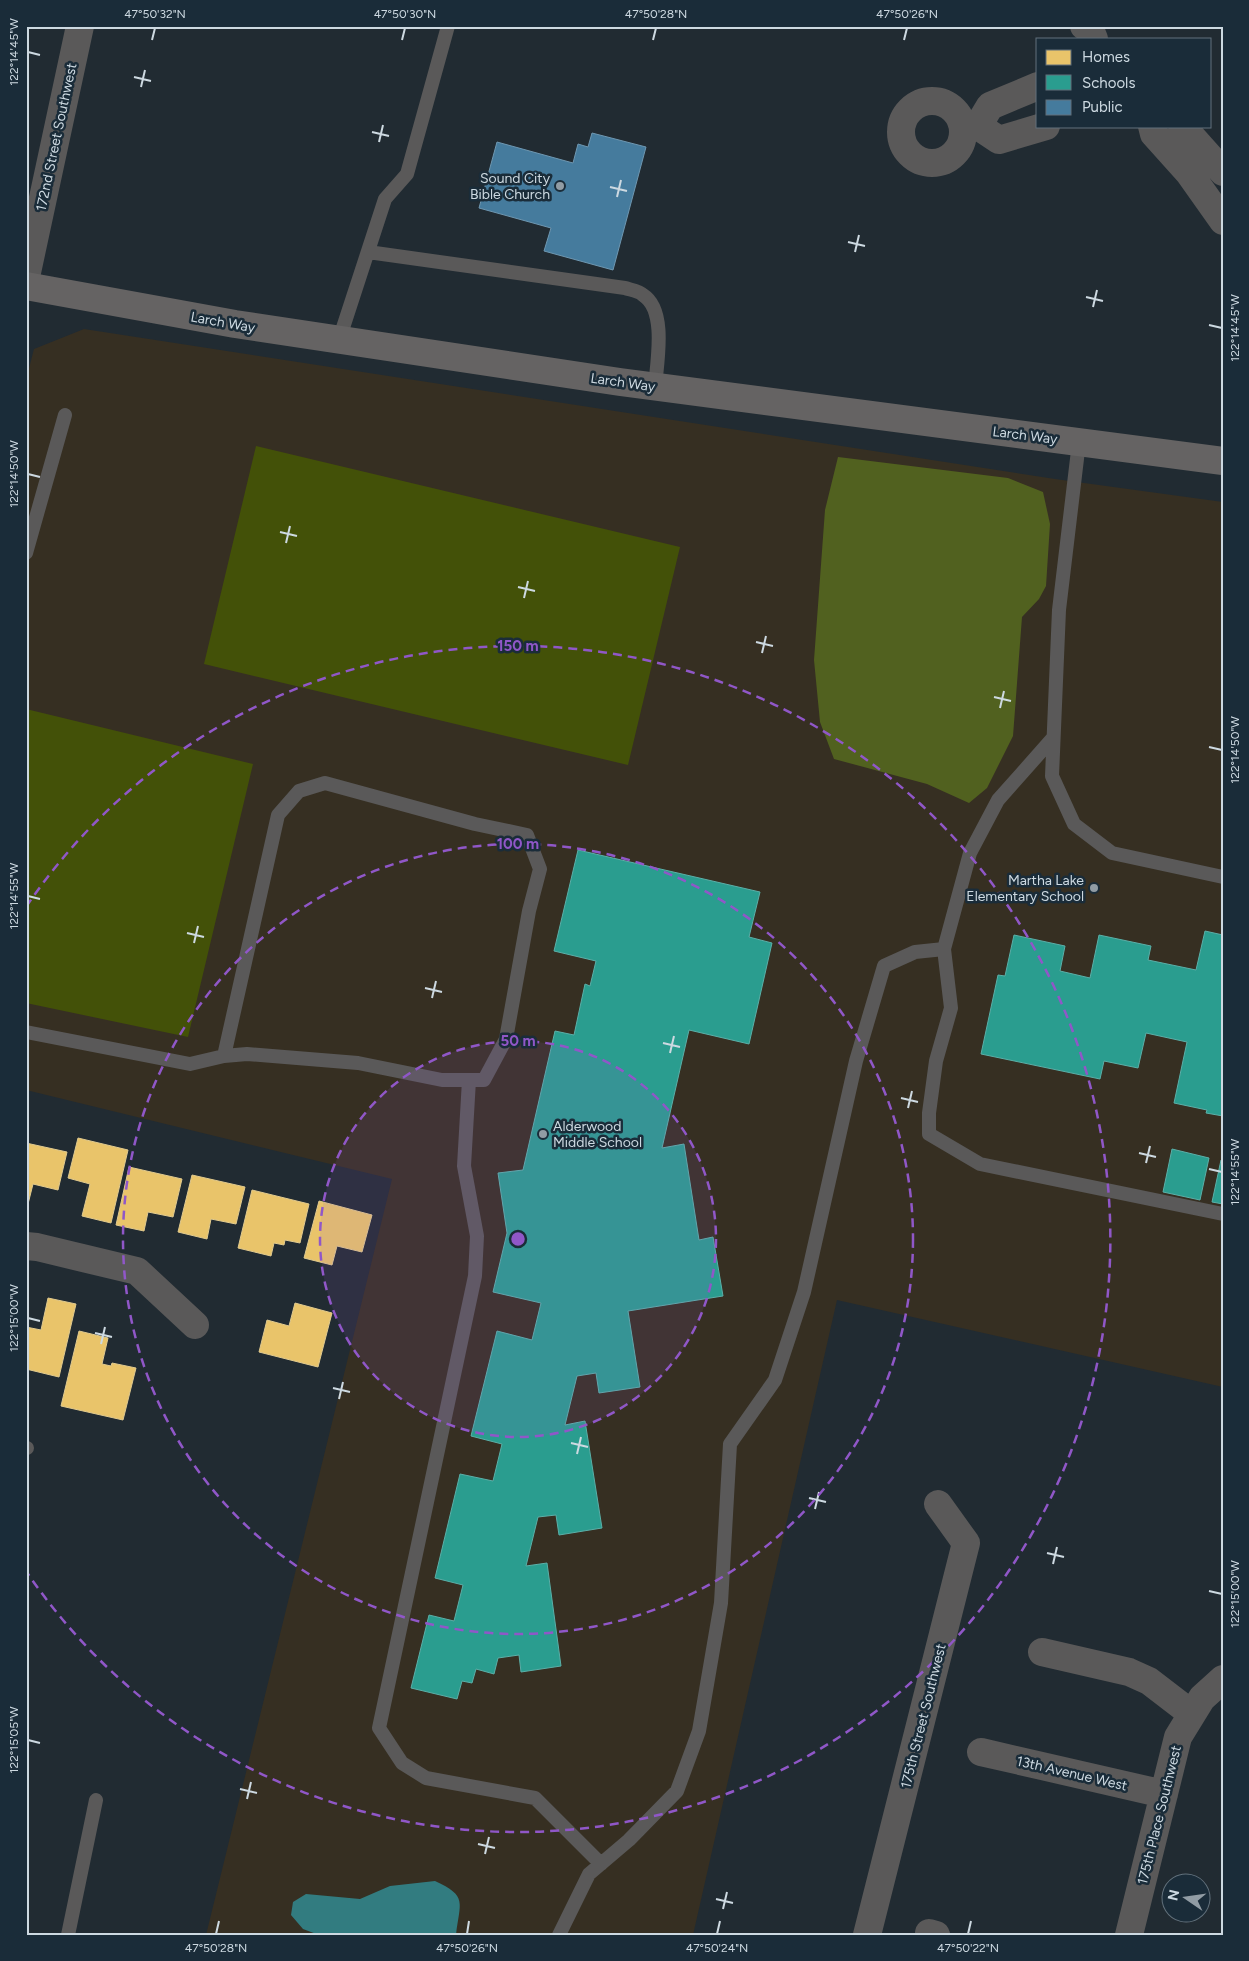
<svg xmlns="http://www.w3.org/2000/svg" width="1249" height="1961" viewBox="0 0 1249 1961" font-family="Figtree,sans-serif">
<rect width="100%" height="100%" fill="#212b32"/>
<path fill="#362f22" d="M84 329 1055 479 1223 502V1387L837 1300 693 1935H206L392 1179 26 1090V380L34 349Z"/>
<path fill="#435108" d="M256 446 680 547 628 765 204 664Z
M26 709 253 764 188 1037 26 1003Z"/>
<path fill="#51611f" d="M838 457 1008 478 1043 492 1050 524 1046 586 1039 599 1022 617 1013 736 987 788 969 803 927 784 834 759 820 722 814 660 825 510Z"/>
<path fill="#327c80" d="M435 1881C468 1896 460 1902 456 1935H319L303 1929 291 1915 293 1902 306 1894 360 1899 390 1886Z"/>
<path fill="#e9c46a" stroke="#e1ca8e" d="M78 1138 128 1150 111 1223 82 1216 90 1184 68 1178Z
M26 1143 67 1152 58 1190 33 1184 28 1204 26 1203Z
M129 1167 182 1179 173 1217 148 1212 144 1231 116 1225Z
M192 1175 245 1187 236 1224 211 1219 207 1239 178 1232Z
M252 1190 309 1204 300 1243 285 1240 284 1245 274 1243 271 1256 238 1248Z
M319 1201 372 1215 362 1252 337 1246 332 1265 304 1258Z
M48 1298 76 1304 59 1377 26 1369V1327L41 1330Z
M295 1303 332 1313 318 1367 259 1352 267 1320 289 1326Z
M79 1331 108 1338 102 1364 111 1366 112 1363 136 1368 123 1420 61 1406Z"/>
<path fill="#2a9d8f" stroke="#5bafa8" d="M578 850 760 892 749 937 772 943 749 1044 689 1030 662 1148 684 1144 699 1240 713 1237 723 1296 628 1311 640 1387 599 1393 596 1373 577 1376 565 1425 585 1421 602 1528 559 1535 556 1515 538 1517 526 1566 547 1563 561 1666 521 1672 519 1655 498 1658 494 1674 476 1669 472 1683 462 1681 457 1699 411 1688 429 1615 454 1621 463 1585 435 1578 460 1474 493 1481 502 1444 471 1436 497 1331 532 1340 541 1303 493 1292 507 1233 498 1173 523 1170 555 1031 574 1035 585 984 590 986 596 961 554 951Z
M1205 931 1223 935V1116L1206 1113 1207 1110 1174 1103 1187 1042 1146 1033 1138 1068 1104 1061 1100 1079 981 1054 998 975 1005 976 1014 935 1065 946 1060 971 1090 978 1099 935 1151 946 1148 960 1196 970Z
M1172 1149 1209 1158 1200 1200 1163 1192Z
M1221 1160H1223V1204L1212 1202Z"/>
<path fill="#457b9d" stroke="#6e97b1" d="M592 133 646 147 613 270 544 251 551 228 479 208 497 142 573 163 578 144 588 147Z"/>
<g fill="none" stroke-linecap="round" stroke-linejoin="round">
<path stroke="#5a5959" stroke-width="14" d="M368 252 625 288C631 290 639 291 643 295 667 310 657 362 655 387
M339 340 385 199 407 174 448 26
M1079 442 1059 610 1052 776 1074 824 1112 853 1223 877
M26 553 65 415
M944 949 951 1008 936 1061 929 1113V1134L980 1164 1223 1214
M26 1032 190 1064 224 1056 247 1054 358 1063 442 1080H484L506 1039 529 911 540 869 527 835 475 824 325 783 299 791 278 815 224 1056
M469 1080 464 1166 477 1236 475 1276 379 1728 402 1763 426 1778 535 1798 601 1864
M26 1448H27
M68 1935 96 1800
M559 1935 589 1874 629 1840 677 1791 699 1731 721 1603 730 1444 775 1380 804 1292 856 1061 884 966 915 952 944 949 970 853 998 800 1053 738"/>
<path stroke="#5a5959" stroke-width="28" d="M1084 26 1090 29 1094 39
M901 132a31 31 0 1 1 62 0a31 31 0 1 1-62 0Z
M978 126 990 106 1038 86
M1152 126 1154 134 1189 173 1223 221
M1182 126 1223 172
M963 129 978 126 999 140 1046 126
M26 277 80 26
M26 1246 37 1247 137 1271 195 1325
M1042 1652 1129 1672 1149 1681 1192 1714
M981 1752 1164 1794
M929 1933 936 1935
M867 1935 966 1543 938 1504
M1129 1935 1178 1737 1202 1698 1223 1679"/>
<path stroke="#656363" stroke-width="28" d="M26 286 235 324 620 382 1223 461"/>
</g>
<path fill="none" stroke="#cdd9e1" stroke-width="2" d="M152 40 155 28M402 40 405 28M653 40 656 28M904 40 907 28M28 52 40 55M134 77 151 81M141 87 145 70M372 132 389 136M379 142 383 125M610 187 627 191M617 197 621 180M848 242 865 246M855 252 859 235M1086 297 1103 301M1093 307 1097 290M1209 325 1222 328M28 474 40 477M280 532 297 536M286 543 290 526M518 587 535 591M524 598 528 581M756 642 773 646M762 653 766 636M994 697 1011 701M1000 708 1004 691M1209 747 1222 750M28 896 40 899M187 933 204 937M194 943 198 926M425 988 442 992M432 998 436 981M663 1043 680 1047M670 1053 674 1036M901 1098 918 1102M908 1108 912 1091M1139 1153 1156 1157M1146 1163 1150 1146M1209 1169 1222 1172M28 1318 40 1321M95 1333 112 1337M101 1344 105 1327M333 1388 350 1392M339 1399 343 1382M571 1443 588 1447M577 1454 581 1437M809 1498 826 1502M815 1509 819 1492M1047 1553 1064 1557M1053 1564 1057 1547M1209 1591 1222 1594M28 1740 40 1743M240 1789 257 1793M247 1799 251 1782M478 1844 495 1848M485 1854 489 1837M716 1899 733 1903M723 1909 727 1892M216 1934 219 1921M467 1934 469 1921M717 1934 720 1921M968 1934 971 1921"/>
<circle cx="518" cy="1239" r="198" fill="#9057c8" fill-opacity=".12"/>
<g fill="none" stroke="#9057c8" stroke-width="2.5" stroke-dasharray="9 6">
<circle cx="518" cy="1239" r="198"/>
<circle cx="518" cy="1239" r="395"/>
<path d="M26 907A593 593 0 1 1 26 1571"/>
</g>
<g fill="#919ca4" stroke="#1a2c39" stroke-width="2">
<circle cx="560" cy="186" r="5"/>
<circle cx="1094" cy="888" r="5"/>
<circle cx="543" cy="1134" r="5"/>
</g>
<g text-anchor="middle" stroke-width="5" stroke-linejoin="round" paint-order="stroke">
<g font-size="14" fill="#cdd9e1" stroke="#1a2c39">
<text transform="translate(56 137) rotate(-78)" y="5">172nd Street Southwest</text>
<text transform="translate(223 322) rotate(10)" y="5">Larch Way</text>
<text transform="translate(623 382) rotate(8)" y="5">Larch Way</text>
<text transform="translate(1025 435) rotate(7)" y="5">Larch Way</text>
<text transform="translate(923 1716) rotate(-76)" y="5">175th Street Southwest</text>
<text transform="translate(1072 1773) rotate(13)" y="5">13th Avenue West</text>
<text transform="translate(1159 1815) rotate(-76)" y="5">175th Place Southwest</text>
</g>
<g font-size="14" fill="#cdd9e1" stroke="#1a2c39" text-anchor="end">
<text x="550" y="183">Sound City<tspan x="550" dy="16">Bible Church</tspan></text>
<text x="1084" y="885">Martha Lake<tspan x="1084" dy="16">Elementary School</tspan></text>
<text x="553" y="1131" text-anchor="start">Alderwood<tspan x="553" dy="16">Middle School</tspan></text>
</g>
</g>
<circle cx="518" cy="1239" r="8" fill="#9057c8" stroke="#1a2c39" stroke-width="2.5"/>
<g font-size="15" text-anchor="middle" font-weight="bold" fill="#9057c8" stroke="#1a2c39" stroke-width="5" stroke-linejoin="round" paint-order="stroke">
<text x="518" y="651">150 m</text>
<text x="518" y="849">100 m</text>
<text x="518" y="1046">50 m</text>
</g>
<rect width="1249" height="1961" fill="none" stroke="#1a2c39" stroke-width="55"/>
<rect x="1036" y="38" width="175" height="90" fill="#1a2c39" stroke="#62717c"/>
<rect x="1046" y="50" width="25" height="15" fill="#e9c46a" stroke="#62717c"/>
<text x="1082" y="62" font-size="15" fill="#cdd9e1">Homes</text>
<rect x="1046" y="75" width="25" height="15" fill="#2a9d8f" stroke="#62717c"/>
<text x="1082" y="88" font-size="15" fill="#cdd9e1">Schools</text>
<rect x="1046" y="100" width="25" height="15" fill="#457b9d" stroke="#62717c"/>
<text x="1082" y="112" font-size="15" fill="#cdd9e1">Public</text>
<g transform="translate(1186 1898) rotate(283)"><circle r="24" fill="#1a2c39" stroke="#62717c"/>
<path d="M0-4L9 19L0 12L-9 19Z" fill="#919ca4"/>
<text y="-8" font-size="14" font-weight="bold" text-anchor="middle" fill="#cdd9e1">N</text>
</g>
<rect x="28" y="28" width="1194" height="1906" fill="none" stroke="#cdd9e1" stroke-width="2"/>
<g font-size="12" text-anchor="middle" fill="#cdd9e1">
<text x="155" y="18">47°50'32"N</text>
<text x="405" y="18">47°50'30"N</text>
<text x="656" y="18">47°50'28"N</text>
<text x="907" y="18">47°50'26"N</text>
<text transform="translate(14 52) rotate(-90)" y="4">122°14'45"W</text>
<text transform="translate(1235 328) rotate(-90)" y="4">122°14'45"W</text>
<text transform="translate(14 474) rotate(-90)" y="4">122°14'50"W</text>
<text transform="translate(1235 750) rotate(-90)" y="4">122°14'50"W</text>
<text transform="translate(14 896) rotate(-90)" y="4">122°14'55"W</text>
<text transform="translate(1235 1172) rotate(-90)" y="4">122°14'55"W</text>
<text transform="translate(14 1318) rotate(-90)" y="4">122°15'00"W</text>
<text transform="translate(1235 1594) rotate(-90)" y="4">122°15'00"W</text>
<text transform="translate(14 1740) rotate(-90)" y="4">122°15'05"W</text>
<text x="216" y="1952">47°50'28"N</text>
<text x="467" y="1952">47°50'26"N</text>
<text x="717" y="1952">47°50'24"N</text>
<text x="968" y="1952">47°50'22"N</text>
</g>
</svg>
